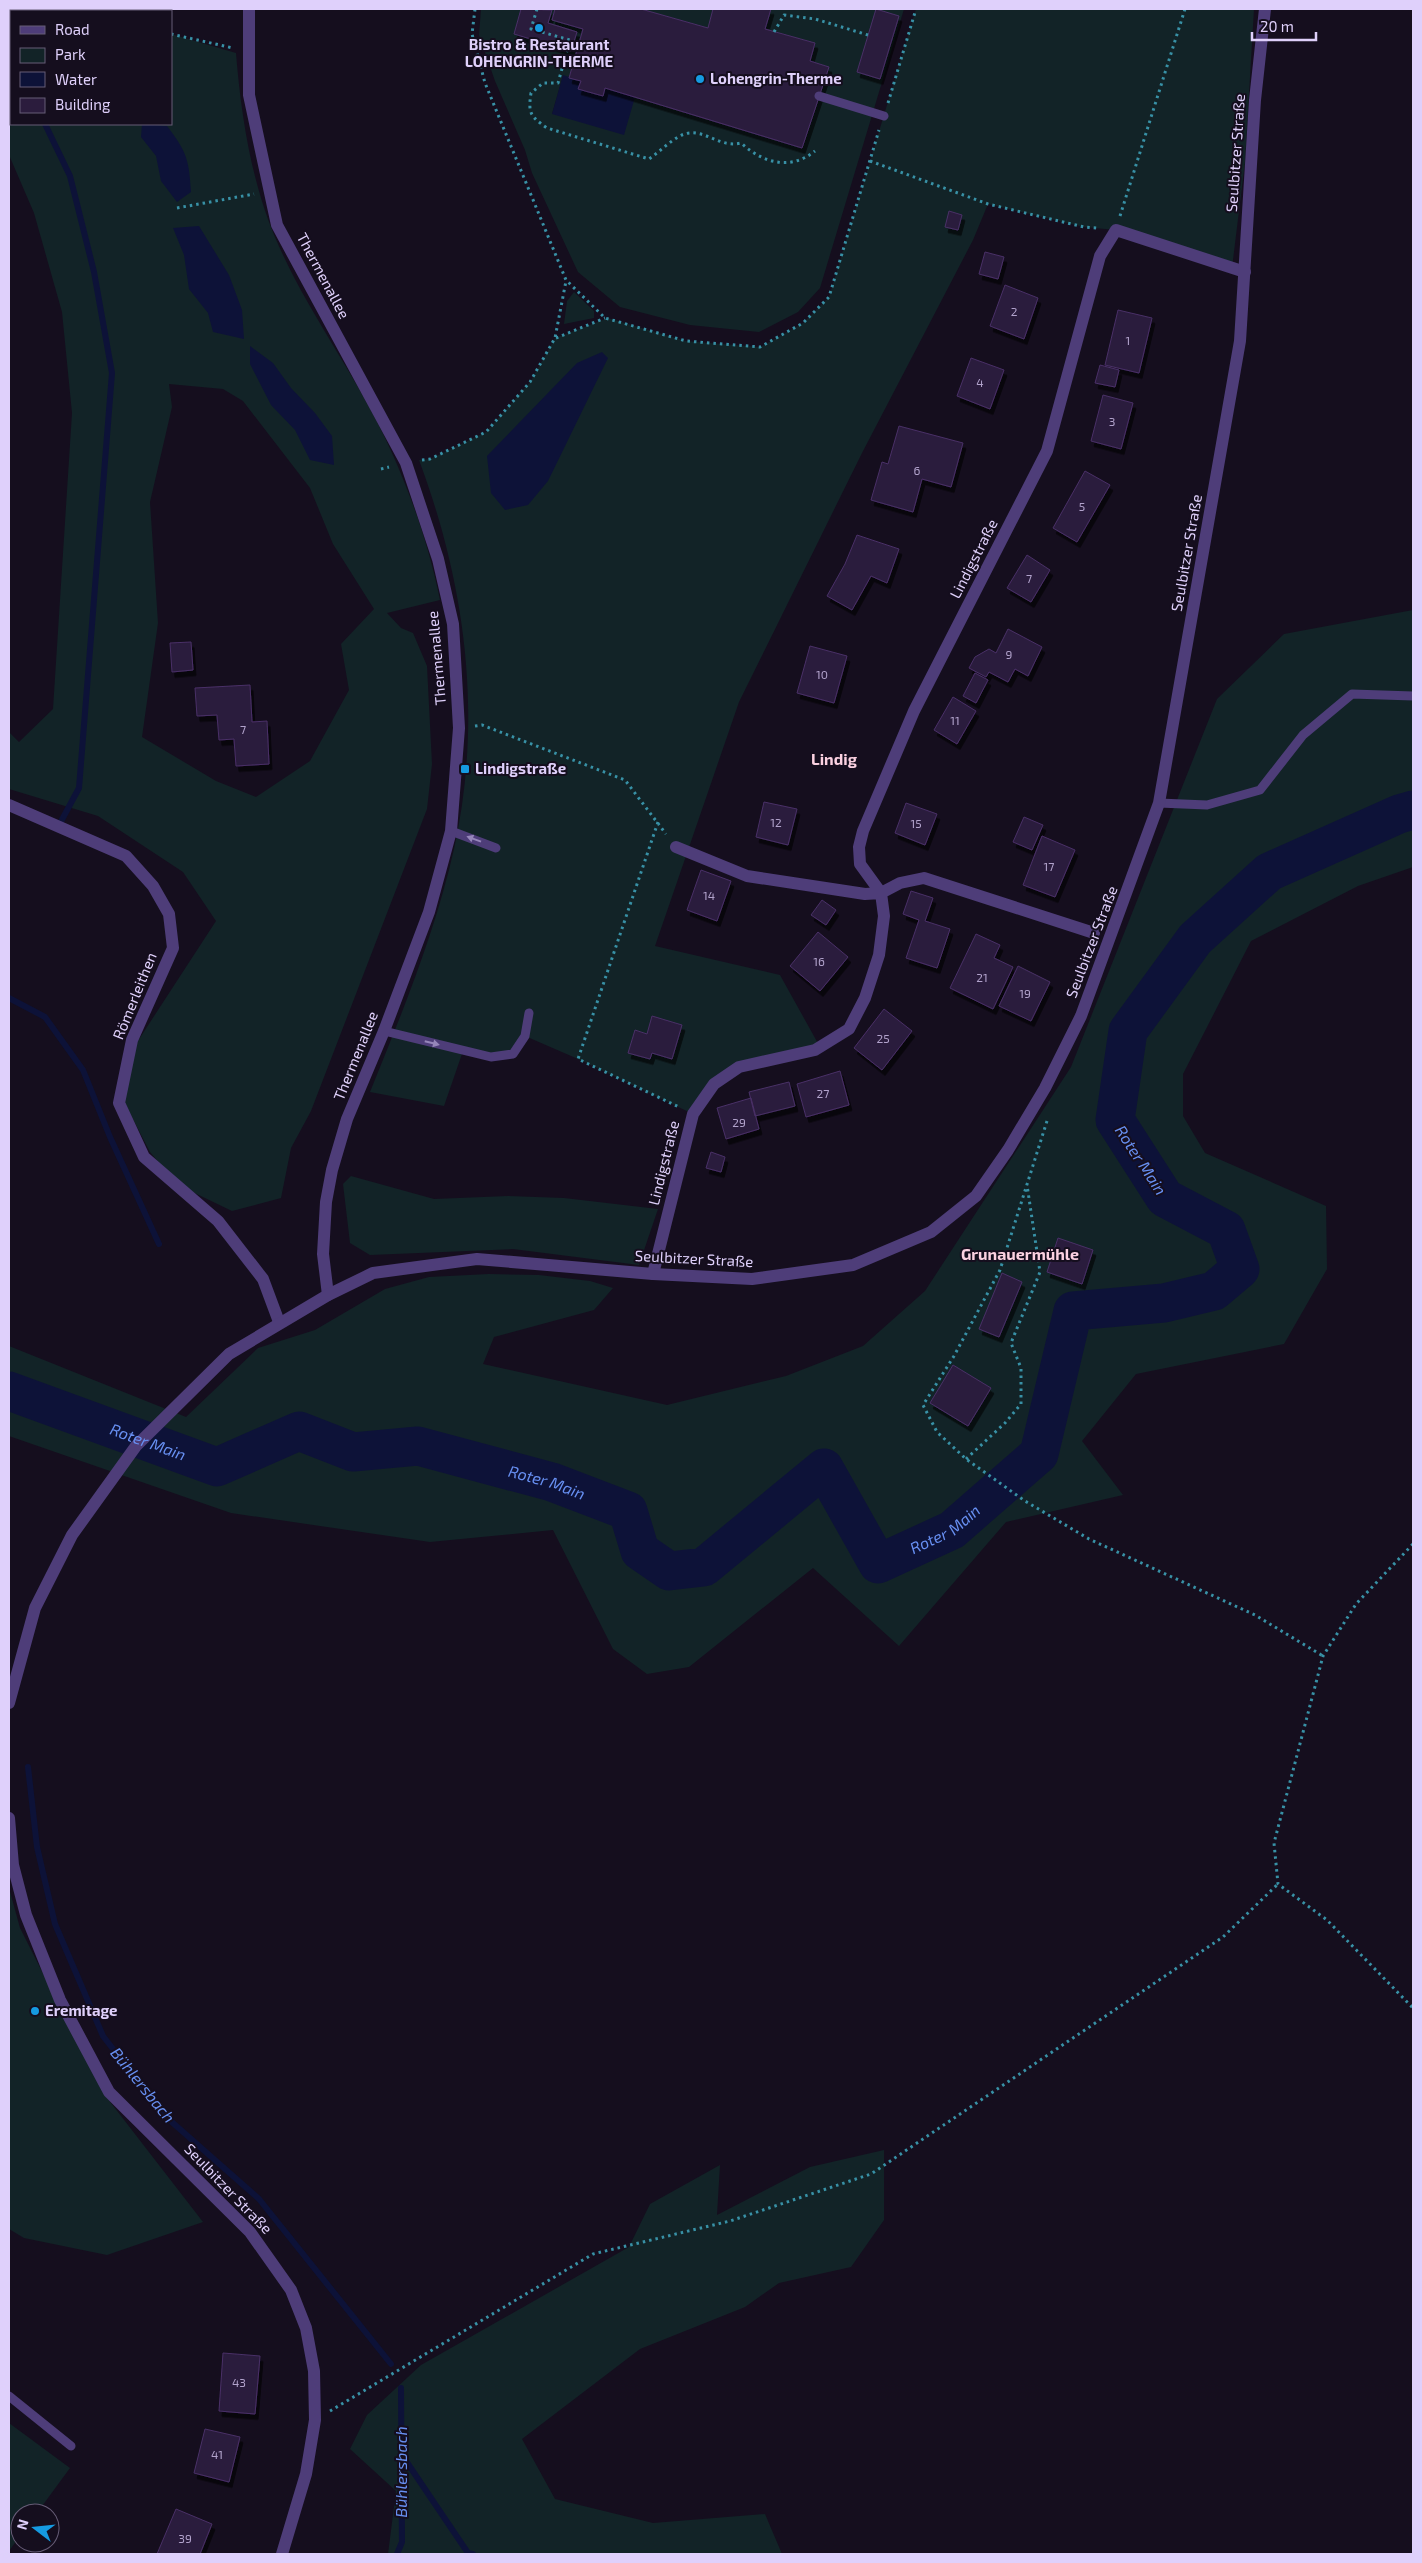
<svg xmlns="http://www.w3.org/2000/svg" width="1422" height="2563" viewBox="0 0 1422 2563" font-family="'Exo 2',sans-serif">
<defs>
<filter id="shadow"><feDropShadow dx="3" dy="5.5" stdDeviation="0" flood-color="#0009"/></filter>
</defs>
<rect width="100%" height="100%" fill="#150e1e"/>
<path fill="#122327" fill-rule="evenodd" d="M9 9H114L117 11H11V124H171V34L236 53C241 116 252 186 278 244 310 317 360 380 392 453 413 500 430 550 440 600L387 613 401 628 413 633 427 666 432 764 427 809 311 1111 291 1148 281 1198 232 1211 178 1185 150 1152 123 1100 132 1050 216 921 183 872 98 816 9 789V732L19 742 53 709 72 413 62 312 34 213 9 155ZM169 384 223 389 243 401 310 488 333 544 374 609 341 644 349 690 310 761 256 797 216 781 142 737 158 623 150 502 172 407Z
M481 9H555L552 20 583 29 569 78 563 76 552 114 635 97 802 148 829 67 810 61 815 43 765 29 771 9H904L820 288 798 312 759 332 690 325 620 307 578 272 532 173 525 150 495 81 479 35Z
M641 9H713L708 28Z
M916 9H1254L1245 162 1232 268 1116 230 1084 227 988 204 973 240 862 453 739 702 655 946 780 975 820 1047 739 1067 693 1114 578 1059 525 1036 513 1054 491 1057 463 1051 444 1106 370 1092C402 1013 435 933 454 849 483 717 466 586 419 460L430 459 486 432 530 382 555 338 608 318 686 341 760 347 803 323 829 297Z
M574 292 594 311V318L564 324 567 301Z
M1413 610V867L1358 886 1251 941 1183 1074V1116L1205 1153 1326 1206 1327 1269 1284 1344 1136 1374 1082 1441 1123 1495 1006 1522 899 1646 813 1568 689 1667 647 1674 613 1649 553 1530 430 1542 231 1513 9 1436V1346L186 1417 258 1348 315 1330 385 1289 429 1277 489 1274 539 1275 590 1281 613 1288 594 1310 494 1337 483 1364 667 1405 786 1376 863 1346 925 1291 1071 1067 1217 699 1284 634Z
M351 1176 434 1199 508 1196 564 1198 658 1209 639 1265 513 1249 370 1255 350 1243 343 1184Z
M9 1888 20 1928 104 2094 203 2222 107 2255 24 2238 9 2229Z
M884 2150V2220L851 2267 779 2283 745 2307 640 2349 522 2439 555 2499 653 2523 765 2514 782 2554H388L396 2491 350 2449 367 2415 421 2365 629 2247 650 2204 720 2165 717 2215 810 2167Z
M9 2423 70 2468 37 2513H20V2536L9 2551Z"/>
<path fill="#0d1238" d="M563 75 581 81 579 88 603 96 605 88 635 97 624 135 552 114Z
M142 124 167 126C187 152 189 160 191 192L177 202 161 181 156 156 141 137Z
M199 226 229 275 242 310 244 339 213 332 208 313 189 289 184 255 173 228Z
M250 346 273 363 291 388 315 413 332 436 334 465 310 460 295 430 271 405 250 364Z
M602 352 608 358 548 481 528 505 505 510 491 493 487 456 577 363Z"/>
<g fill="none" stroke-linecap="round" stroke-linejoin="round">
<path stroke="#0d1238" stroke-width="6" d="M9 75 11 78
M45 124 70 176 94 272 112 373 79 788 58 827
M9 998 45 1017 83 1070 110 1137 159 1244
M28 1767 37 1847 55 1924 103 2036 165 2116 259 2199 391 2364
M402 2455 468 2553 473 2554
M397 2554 402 2542 401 2388"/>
<path stroke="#0d1238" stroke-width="39" id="s1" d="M9 1391 217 1467 299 1431 353 1452 418 1446 552 1482 628 1511 640 1551 669 1571 704 1567 824 1468 878 1564 952 1530 1039 1454 1073 1311 1164 1303 1214 1291 1240 1269 1226 1230 1165 1198 1115 1120 1128 1031 1195 939 1269 872 1399 814 1413 810"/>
</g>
<path fill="#2b1c3d" stroke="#493067" filter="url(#shadow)" d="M521 9 552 10 548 23 577 32 571 51 514 34Z
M555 9H641L708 28 713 9H771L765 29 815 43 810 61 829 67 802 148 605 88 603 96 578 89 581 81 569 78 583 29 552 20Z
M876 9 899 16 880 79 857 72Z
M949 211 962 215 958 230 945 227Z
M985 252 1004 257 998 279 979 274Z
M1005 285 1038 298 1024 339 990 326Z
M1118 310 1152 318 1139 373 1105 365Z
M971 358 1004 370 990 409 957 396Z
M1100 365 1119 370 1115 387 1095 383Z
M1103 395 1133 403 1121 449 1091 441Z
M899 426 963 443 951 487 922 479 913 512 871 500 882 462 888 464Z
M1085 471 1110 485 1077 542 1053 528Z
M857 535 899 549 887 583 871 576 852 610 827 596 845 564Z
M1027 555 1050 570 1031 602 1007 588Z
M1008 629 1042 647 1028 676 1015 669 1008 682 989 672 986 677 969 668 975 657 989 649 996 653Z
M191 642 193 670 172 672 170 643Z
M810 646 847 656 834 703 797 693Z
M975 673 988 680 976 703 963 696Z
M250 685 252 722 267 721 269 764 236 766 234 739 219 740 217 715 197 716 195 688Z
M953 697 976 711 957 744 934 730Z
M764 802 797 809 788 845 756 837Z
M906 803 937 814 925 845 895 833Z
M1024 817 1043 825 1032 850 1013 842Z
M1042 836 1075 850 1055 897 1023 885Z
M701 870 731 881 717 921 687 910Z
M911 891 933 898 925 921 950 929 937 968 906 958 919 920 903 914Z
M822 900 836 910 826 925 811 915Z
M818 932 848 957 820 991 790 966Z
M976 934 1000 945 994 958 1013 967 993 1009 950 988Z
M1018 966 1050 982 1031 1021 999 1006Z
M884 1009 912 1031 882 1070 854 1048Z
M652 1016 682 1025 672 1059 652 1053 650 1059 628 1053 635 1030 647 1034Z
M840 1071 849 1105 806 1117 797 1084Z
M789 1082 795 1106 755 1116 749 1092Z
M751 1098 759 1129 726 1139 717 1108Z
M711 1152 725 1157 721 1172 706 1168Z
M1058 1238 1093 1250 1082 1284 1047 1272Z
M1002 1273 1022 1282 999 1337 979 1329Z
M953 1365 991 1388 968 1426 930 1403Z
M223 2353 260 2356 255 2414 219 2411Z
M205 2429 240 2437 229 2482 194 2473Z
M176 2509 212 2524 200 2554H157Z"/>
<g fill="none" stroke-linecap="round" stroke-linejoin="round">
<path stroke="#3891a6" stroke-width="3" stroke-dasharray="2.5 4" stroke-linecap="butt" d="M114 9 117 11
M475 9 472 34 485 83 566 280 605 318 686 341 760 347 803 323 829 297 879 130
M537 9 531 29 570 40 558 83H543L531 93C528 113 530 116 547 128L649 159C659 152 668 143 678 137 701 123 717 149 741 143 763 163 790 171 815 151
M774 32 784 15 815 19 868 35
M171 34 233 48
M888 103 916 9
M870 161 988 204 1084 227 1097 228
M177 208 254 194
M1120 216 1185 9
M556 338 605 318
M422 460 430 459 486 432 530 382 555 338 566 281
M381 469 389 467
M475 726 482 725 625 780 666 834
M658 822 578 1059 679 1107
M1047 1121 1000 1270 954 1356 923 1405 937 1432 966 1459 1025 1501 1089 1539 1255 1615 1323 1656
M966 1459 1005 1423 1021 1404V1368L1011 1343 1040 1272 1027 1185
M1413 1544 1356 1604 1323 1656 1274 1843 1278 1884 1327 1920 1413 2008
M330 2411 593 2254 730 2221 871 2174 1223 1937 1278 1884"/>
<path stroke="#4e3d79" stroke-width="9" d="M819 96 884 116
M1159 803 1207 805 1260 790 1303 735 1352 694 1413 696
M451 831 496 848
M384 1031 491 1057 513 1054 525 1036 529 1013
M9 2396 71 2446"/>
<path stroke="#4e3d79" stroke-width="12" d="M249 9V95L277 225 406 463 438 559 453 624 459 728 451 831 429 912 384 1031 347 1119 332 1170 326 1202 323 1254 328 1295
M9 805 126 856 153 886 169 914 173 948 132 1040 119 1103 144 1157 218 1221 263 1279 279 1322
M676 847 747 876 865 894 881 893 900 883 924 878 1094 933
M653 1274 693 1114 714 1084 739 1067 815 1050 849 1029 865 998 879 955 884 916 881 893 860 864 859 847 863 831 914 711 1047 451 1100 256 1116 230 1245 272"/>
<path stroke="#4e3d79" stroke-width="12" d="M9 1703 35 1608 72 1535 136 1446 229 1354 328 1295 373 1273 477 1259 653 1274 752 1279 853 1265 931 1232 976 1196 1008 1150 1045 1088 1081 1016 1159 803 1240 341 1255 100 1265 9
M9 1818 13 1865 26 1915 60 2000 109 2092 250 2232 291 2290 306 2328 314 2371 315 2420 306 2474 282 2554"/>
</g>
<defs><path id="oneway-solid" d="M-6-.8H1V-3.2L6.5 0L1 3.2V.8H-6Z" transform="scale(1.25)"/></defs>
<g fill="#9686ba">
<use href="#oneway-solid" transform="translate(474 839) rotate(-160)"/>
<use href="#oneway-solid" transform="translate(432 1043) rotate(14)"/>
</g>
<g fill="#159ae1" stroke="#150e1e" stroke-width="2">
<circle cx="539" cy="28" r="5"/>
<circle cx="700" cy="79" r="5"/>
<rect x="460" y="764" width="10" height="10" rx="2.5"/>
<circle cx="35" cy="2011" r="5"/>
</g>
<g text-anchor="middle" stroke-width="4" stroke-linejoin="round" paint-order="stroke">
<g font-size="12" fill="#b2a3cc">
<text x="1014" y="316">2</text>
<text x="1128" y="345">1</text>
<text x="980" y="387">4</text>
<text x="1112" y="426">3</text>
<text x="917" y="475">6</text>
<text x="1082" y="511">5</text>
<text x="1029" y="583">7</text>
<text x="1009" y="659">9</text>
<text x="822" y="679">10</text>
<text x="955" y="725">11</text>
<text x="243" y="734">7</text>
<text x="776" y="827">12</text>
<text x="916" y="828">15</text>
<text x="1049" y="871">17</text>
<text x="709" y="900">14</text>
<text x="819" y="966">16</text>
<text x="982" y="982">21</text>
<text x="1025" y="998">19</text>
<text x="883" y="1043">25</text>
<text x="823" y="1098">27</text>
<text x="739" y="1127">29</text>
<text x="239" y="2387">43</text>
<text x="217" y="2459">41</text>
<text x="185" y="2543">39</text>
</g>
<g font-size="15" font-weight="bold" fill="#dfd0fb" stroke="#150e1e" text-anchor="start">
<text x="539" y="50" text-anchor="middle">Bistro &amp; Restaurant<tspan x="539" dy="17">LOHENGRIN-THERME</tspan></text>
<text x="710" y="84">Lohengrin-Therme</text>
<text x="475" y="774">Lindigstraße</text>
<text x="45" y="2016">Eremitage</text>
</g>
<g font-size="15" fill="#dfd0fb" stroke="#150e1e">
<text transform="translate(1236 153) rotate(-86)" y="5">Seulbitzer Straße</text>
<text transform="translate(323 276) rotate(62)" y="5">Thermenallee</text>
<text transform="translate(1187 553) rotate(-80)" y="5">Seulbitzer Straße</text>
<text transform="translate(974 559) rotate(-63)" y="5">Lindigstraße</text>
<text transform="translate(437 658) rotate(-95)" y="5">Thermenallee</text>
<text transform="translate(1092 942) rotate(-69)" y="5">Seulbitzer Straße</text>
<text transform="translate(135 996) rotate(-68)" y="5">Römerleithen</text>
<text transform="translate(356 1056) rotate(-68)" y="5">Thermenallee</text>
<text transform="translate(664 1163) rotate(-76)" y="5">Lindigstraße</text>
<text transform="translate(694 1259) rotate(3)" y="5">Seulbitzer Straße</text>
<text transform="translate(228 2189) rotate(46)" y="5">Seulbitzer Straße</text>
</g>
<g font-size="16" font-weight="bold" fill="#fbd1e1" stroke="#150e1e">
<text x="834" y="765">Lindig</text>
<text x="1020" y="1260">Grunauermühle</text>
</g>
<g font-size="16" font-style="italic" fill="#678ff1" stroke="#150e1e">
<text transform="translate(1141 1160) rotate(57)" y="6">Roter Main</text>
<text dy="6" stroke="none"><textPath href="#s1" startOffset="148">Roter Main</textPath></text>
<text dy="6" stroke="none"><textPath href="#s1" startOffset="568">Roter Main</textPath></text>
<text dy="6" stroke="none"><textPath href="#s1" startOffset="1108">Roter Main</textPath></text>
<text transform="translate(143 2085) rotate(51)" y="6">Bühlersbach</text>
<text transform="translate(401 2472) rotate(-90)" y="6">Bühlersbach</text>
</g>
</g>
<rect width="1422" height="2563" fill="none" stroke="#dfd0fb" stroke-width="20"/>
<rect x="10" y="10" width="162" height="115" fill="#150e1e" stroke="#665c76"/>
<rect x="20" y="26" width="25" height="8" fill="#4e3d79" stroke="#665c76"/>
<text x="55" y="35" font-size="15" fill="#dfd0fb">Road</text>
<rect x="20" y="48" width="25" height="15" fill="#122327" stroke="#665c76"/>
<text x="55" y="60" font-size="15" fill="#dfd0fb">Park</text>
<rect x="20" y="72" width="25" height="15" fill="#0d1238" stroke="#665c76"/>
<text x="55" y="85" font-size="15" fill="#dfd0fb">Water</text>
<rect x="20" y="98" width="25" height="15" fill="#2b1c3d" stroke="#665c76"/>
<text x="55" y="110" font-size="15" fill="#dfd0fb">Building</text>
<g transform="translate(35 2528) rotate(286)"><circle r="24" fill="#150e1e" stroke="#665c76"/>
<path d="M0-4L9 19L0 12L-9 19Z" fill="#159ae1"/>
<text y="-8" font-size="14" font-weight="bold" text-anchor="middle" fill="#dfd0fb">N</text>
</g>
<path d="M1252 32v8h64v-8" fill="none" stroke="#dfd0fb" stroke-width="2.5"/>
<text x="1260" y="32" font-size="15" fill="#dfd0fb" stroke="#150e1e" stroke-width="4" paint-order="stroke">20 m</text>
</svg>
